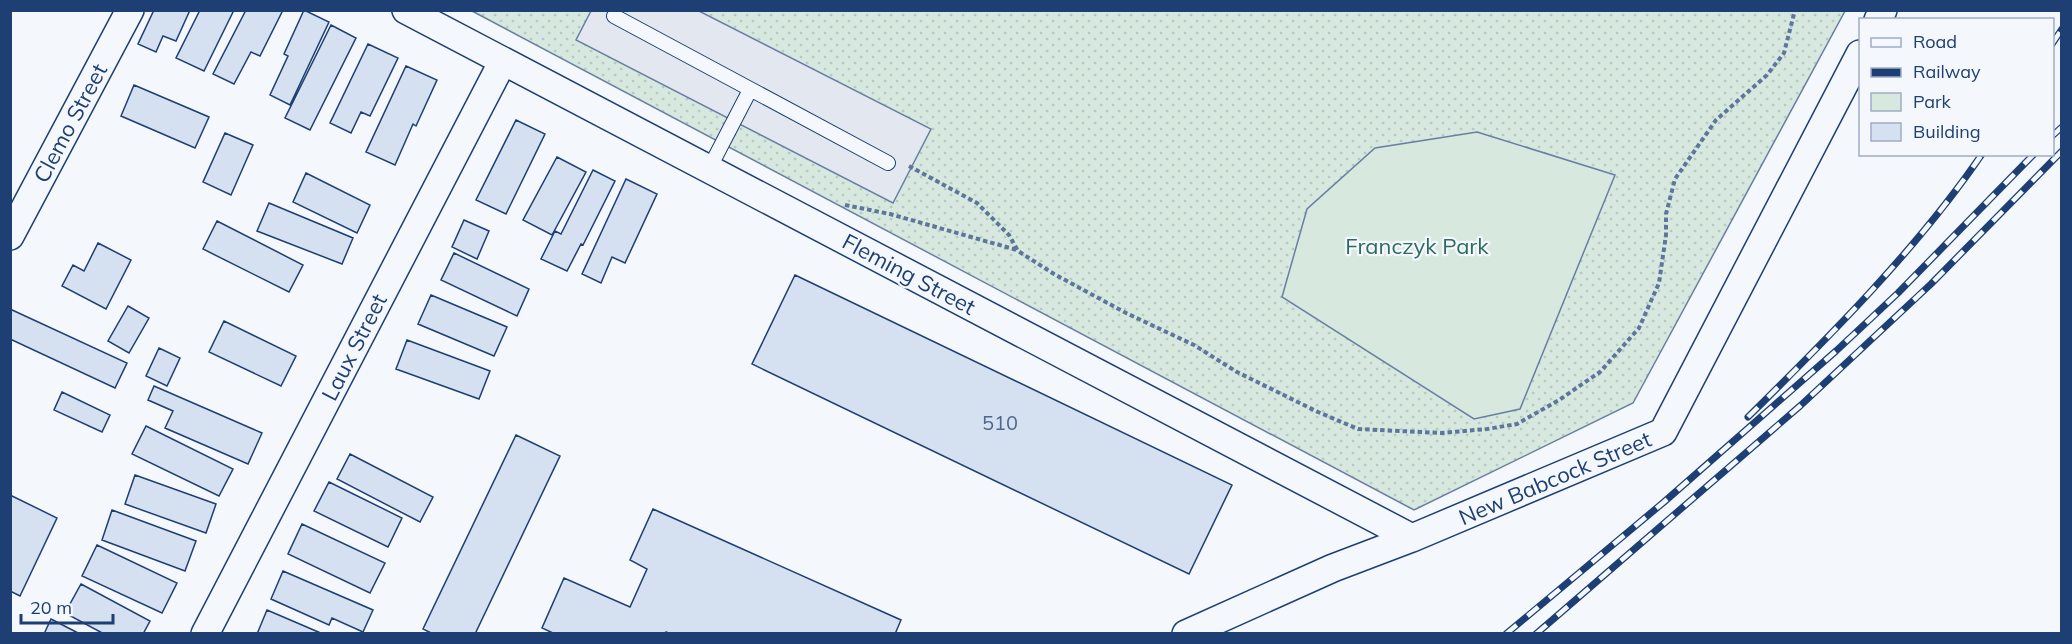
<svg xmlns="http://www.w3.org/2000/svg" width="2072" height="644" viewBox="0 0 2072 644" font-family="Mulish,sans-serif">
<defs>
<pattern id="green-dots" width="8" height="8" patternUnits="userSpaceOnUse" patternTransform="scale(1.5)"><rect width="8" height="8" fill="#d7e8df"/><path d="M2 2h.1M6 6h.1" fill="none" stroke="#b8c8c3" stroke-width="1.8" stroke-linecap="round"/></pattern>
</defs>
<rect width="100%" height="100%" fill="#f4f7fb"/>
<path fill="url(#green-dots)" stroke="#687fa3" stroke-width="1.5" d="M472 11H1845L1633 403 1414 510Z"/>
<path fill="#d7e8df" stroke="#687fa3" stroke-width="1.5" d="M1477 132 1615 175 1520 409 1474 419 1282 297 1307 209 1375 148Z"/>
<path fill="#e3e8f0" stroke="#687fa3" stroke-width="1.5" d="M591 11H699L931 129 893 203 576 40Z"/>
<path fill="#d5e0f0" stroke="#1d3f73" stroke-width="1.5" d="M154 10H190L176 41 163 36 156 52 138 44Z
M200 10H234L204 71 176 58Z
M246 10H283L260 56 251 52 234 84 213 74Z
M304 10 329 22 290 105 270 95 288 56 284 54Z
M331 25 356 38 310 130 285 118Z
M368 44 398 58 370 116 361 112 351 133 330 123Z
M406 66 437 80 416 126 413 124 395 165 366 152Z
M134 85 209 117 195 148 121 116Z
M516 120 545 134 506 214 476 200Z
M225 133 253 145 231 195 203 182Z
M557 157 586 172 552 235 523 220Z
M593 170 615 181 583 245 581 244 567 271 541 259 555 231 561 234Z
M306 173 370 205 357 233 293 202Z
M626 179 657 194 625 263 612 257 601 283 582 274Z
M269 203 353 238 342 264 257 231Z
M464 220 489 231 477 259 452 247Z
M217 221 303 265 289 292 203 249Z
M98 243 131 260 106 309 62 286 73 265 84 271Z
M454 253 529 289 517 316 441 280Z
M795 275 1232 485 1189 574 752 364Z
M431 295 507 327 494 356 418 324Z
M128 306 149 318 129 353 108 341Z
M10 309 127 363 115 388 10 339Z
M224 321 296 356 281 386 209 352Z
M407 340 490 371 479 399 396 369Z
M159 348 180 358 167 386 146 376Z
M154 386 262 433 248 464 165 428 173 411 148 400Z
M62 392 110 415 102 432 54 410Z
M146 426 233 469 219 496 132 454Z
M516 435 560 456 475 634H433L423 629Z
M350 454 433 497 420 522 337 479Z
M135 475 216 504 206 533 125 504Z
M329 482 402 518 388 547 314 511Z
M10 495 57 518 20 596 10 591Z
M653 509 901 620 895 634H671L666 632 665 634H555L542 628 564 578 630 607 647 569 630 560Z
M112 510 196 541 185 571 102 540Z
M302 524 385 563 370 593 288 554Z
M97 545 177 583 162 613 82 576Z
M283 571 373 610 363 632 332 618 329 625 271 599Z
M81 584 150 621 143 634H104L65 613Z
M267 610 323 634H257Z
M51 619 80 634H44Z"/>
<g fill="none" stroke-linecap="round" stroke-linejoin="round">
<g stroke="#1d3f73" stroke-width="16">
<path id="service" d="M614 16 888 163
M709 169 750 90"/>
</g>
<g stroke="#1d3f73" stroke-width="30">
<path id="minor" d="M406 10 1412 538
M1878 20 1883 10
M10 236 130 10
M205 634 503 61
M1186 634 1333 568 1412 538 1663 432 1860 54"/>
</g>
<path stroke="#5e769c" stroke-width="4" stroke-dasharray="4.5 3" stroke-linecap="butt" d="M909 166 977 203 1009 235 1018 251 1054 274 1126 313 1194 345 1237 372 1318 412 1358 429 1441 433 1487 429 1517 424 1559 400 1600 372 1639 328 1659 283 1666 235V214L1675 179 1716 120 1767 75 1784 53 1795 10
M845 205 890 214 1017 250"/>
<use href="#service" stroke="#f4f7fb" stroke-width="14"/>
<use href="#minor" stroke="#f4f7fb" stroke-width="27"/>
<g stroke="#1d3f73" stroke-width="7">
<path id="rail" d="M2052 44 2062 29
M2052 136 2062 127
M1748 417C1829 337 1918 248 1982 154
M1506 634 1664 502 1836 351 1898 293 2034 154
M1536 634 1800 406 1931 284 2062 151"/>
</g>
<use href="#rail" stroke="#f4f7fb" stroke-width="4.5" stroke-dasharray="14" stroke-linecap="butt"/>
</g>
<g text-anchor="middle" stroke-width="4.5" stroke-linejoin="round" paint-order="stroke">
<g font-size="20" fill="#4b6792">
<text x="1000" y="430">510</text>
</g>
<g font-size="22" fill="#1d3f73" stroke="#f4f7fb">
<text transform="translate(70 123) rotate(-62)" y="8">Clemo Street</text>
<text transform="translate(909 274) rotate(28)" y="8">Fleming Street</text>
<text transform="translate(354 347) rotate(-63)" y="8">Laux Street</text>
<text transform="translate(1555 478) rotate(-23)" y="8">New Babcock Street</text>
</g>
<g font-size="22" fill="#2c6c60" stroke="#f4f7fb">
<text x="1417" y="254">Franczyk Park</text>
</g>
</g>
<rect width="2072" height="644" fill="none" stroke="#1d3f73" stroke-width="24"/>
<rect x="1859" y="18" width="195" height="138" fill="#f4f7fb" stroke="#9eadc5" stroke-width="1.5"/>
<rect x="1871" y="38" width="30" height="9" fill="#f4f7fb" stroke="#9eadc5" stroke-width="1.5"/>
<text x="1913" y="48" font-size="18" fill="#1d3f73">Road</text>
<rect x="1871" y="68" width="30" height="9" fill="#1d3f73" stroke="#9eadc5" stroke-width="1.5"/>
<text x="1913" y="78" font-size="18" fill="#1d3f73">Railway</text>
<rect x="1871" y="93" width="30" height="18" fill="#d7e8df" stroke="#9eadc5" stroke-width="1.5"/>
<text x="1913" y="108" font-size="18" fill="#1d3f73">Park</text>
<rect x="1871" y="123" width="30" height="18" fill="#d5e0f0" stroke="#9eadc5" stroke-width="1.5"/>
<text x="1913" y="138" font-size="18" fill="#1d3f73">Building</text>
<path d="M21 614v9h92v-9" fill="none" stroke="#1d3f73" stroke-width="3"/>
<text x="30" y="614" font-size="18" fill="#1d3f73" stroke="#f4f7fb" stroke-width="4.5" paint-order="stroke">20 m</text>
</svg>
